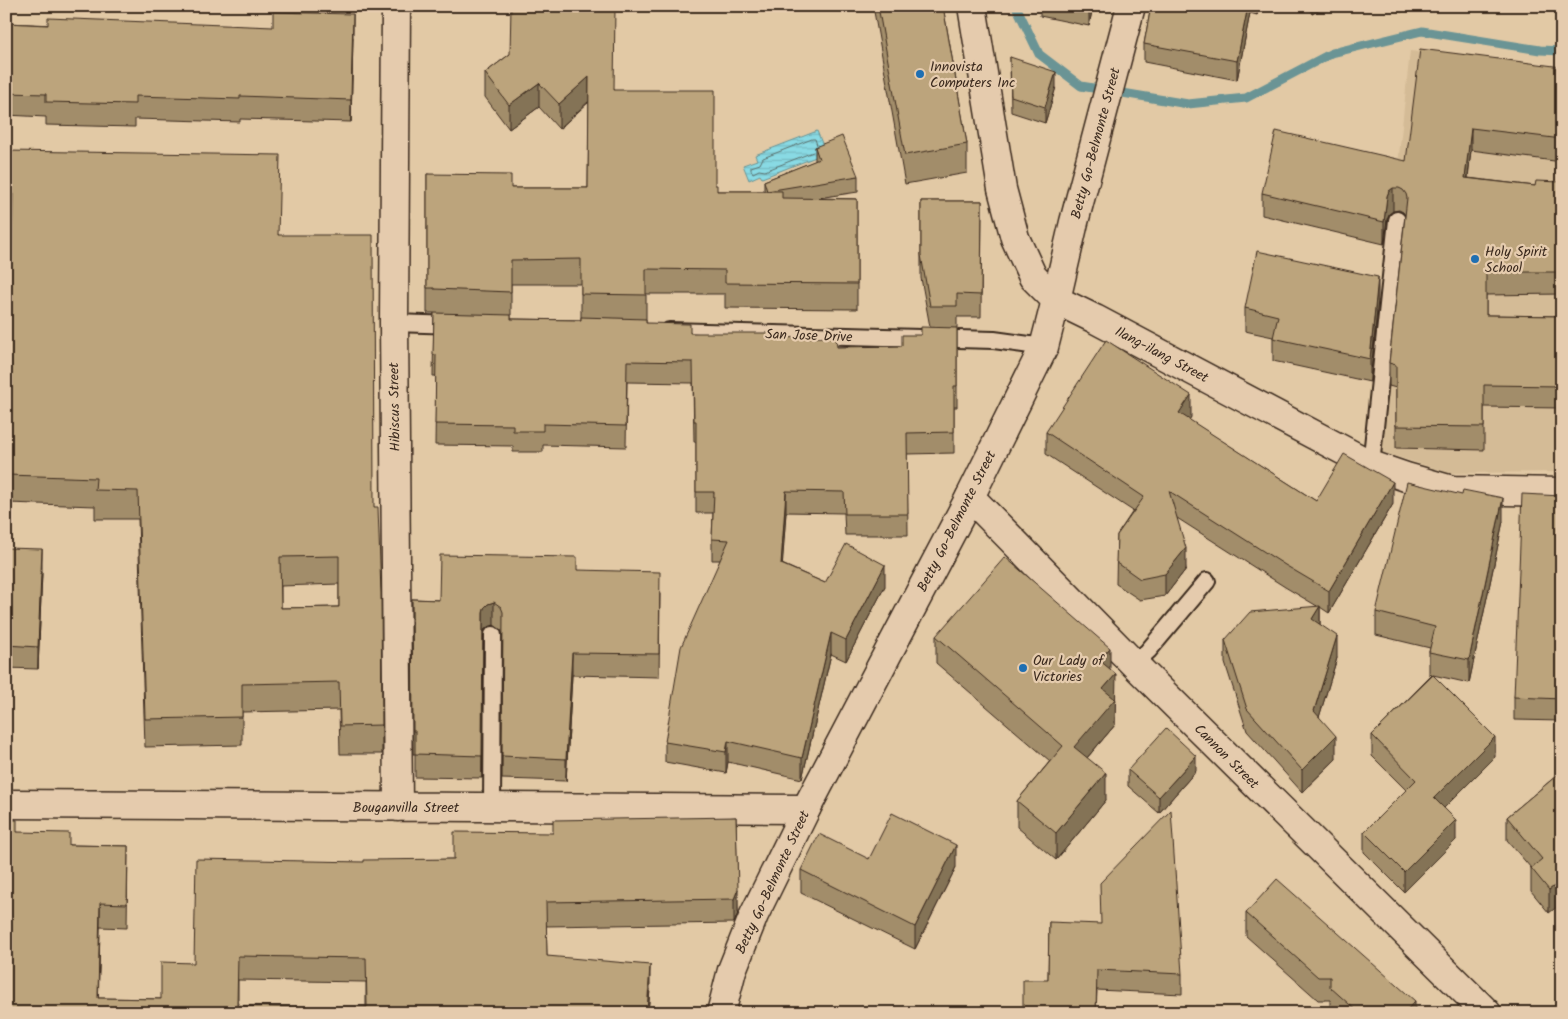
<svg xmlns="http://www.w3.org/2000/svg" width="1568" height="1019" viewBox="0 0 1568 1019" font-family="Kalam,sans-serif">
<defs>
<pattern id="water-rules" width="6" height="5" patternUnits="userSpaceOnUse" patternTransform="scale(1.25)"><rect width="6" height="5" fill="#89dae4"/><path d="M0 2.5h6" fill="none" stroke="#77bbc3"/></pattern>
</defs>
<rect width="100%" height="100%" fill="#e2c9a5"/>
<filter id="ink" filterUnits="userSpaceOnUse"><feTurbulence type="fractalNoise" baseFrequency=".02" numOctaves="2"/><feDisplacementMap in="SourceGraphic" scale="10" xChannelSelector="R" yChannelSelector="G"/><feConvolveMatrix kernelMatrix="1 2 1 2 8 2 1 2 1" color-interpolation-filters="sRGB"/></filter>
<g filter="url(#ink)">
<path fill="#d4bb96" d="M1410 51 1562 70V472L1450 473 1368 448Z"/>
<path fill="url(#water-rules)" stroke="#6a9495" d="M817 131 826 153 762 178 760 175 749 180 743 165 757 160 755 155Z"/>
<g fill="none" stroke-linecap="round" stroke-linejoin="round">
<path stroke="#5a706d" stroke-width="1" d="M813 152 765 171 759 170 753 173 751 170V167L760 164 763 158 812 139H815L817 145"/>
<path stroke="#6a9495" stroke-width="9" d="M1016 6 1039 54 1081 86 1188 104 1246 98 1332 53 1422 31 1540 50 1562 51"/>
<g stroke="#3b2a1e" stroke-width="20">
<path id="lane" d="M394 323 455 325
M669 331 994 340 1044 347
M1371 465 1397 220
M1134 664 1148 651 1207 581
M492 808 493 635"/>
</g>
<g stroke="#3b2a1e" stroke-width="31">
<path id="street" d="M396 6 394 323 398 807
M972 6 1002 189 1015 238 1033 277 1056 300 1095 319 1371 465 1406 477 1452 490 1562 492
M970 497 1134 664 1487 1013
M6 804 806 809"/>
</g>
<g stroke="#3b2a1e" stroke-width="31">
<path id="secondary" d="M721 1013 732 970 754 915 806 809 970 497 1044 347 1056 300 1074 222 1131 6"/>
</g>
<use href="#lane" stroke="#e5cbad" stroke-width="16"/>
<use href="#street" stroke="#e5cbad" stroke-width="28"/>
<use href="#secondary" stroke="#e5cbad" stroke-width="28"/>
</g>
<path fill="#a28d6a" stroke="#3b2a1e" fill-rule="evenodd" d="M873 6H943L967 144V173L905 184Z
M1040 6H1093L1089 26 1040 16Z
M1151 6H1259L1257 15 1250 13 1237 80 1144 62V44Z
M1308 6H1327L1312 14Z
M1336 6H1354L1337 10Z
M1399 6H1439L1400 12Z
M6 23 353 37 351 122 240 119V122L135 119V127L46 125V117L6 115Z
M510 54 615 90 715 185 717 191H764V181L815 161V147L858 176V192L818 198 857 199V309L725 308V294H646V323L690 333 770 338 837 347 902 346 921 335 930 327 921 278V201H982L981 317H957V407H954V453L907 454 908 535H845L844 513 786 512 782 564 825 583 885 586 846 661 831 654 802 779 728 762 726 773 665 762V742L720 560H712V539L713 513H696V442H694L693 383 627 382 626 447 543 445V452H513V446L435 445 436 376H433L434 313H427V174L511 188H588L589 102 559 129 539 107 509 129 485 97V73ZM511 284H581V320L511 319Z
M1010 57 1056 87 1045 123 1011 112Z
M1562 67V162L1471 150 1468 178 1535 186 1562 182V294L1486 295V315L1562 316V408L1484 407V450L1396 448V388L1389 386V363L1405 215 1403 212 1399 210 1393 211 1389 214 1387 219 1384 244 1262 215V193L1406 161Z
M6 151 279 235 374 507 381 593 382 754H340L339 710 242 712V745L145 747 138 519H95V506L8 503 9 464H6V260H12V222H6ZM339 584V607L281 608V586Z
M1378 300 1370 382 1273 361V337L1245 331V308Z
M1191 417 1189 420 1316 501 1393 504 1329 613 1320 607V624L1337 658 1319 717 1336 759 1302 792 1247 731 1225 663V640L1317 606 1285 587 1177 518 1186 569 1165 596 1140 600 1116 584 1117 535 1133 511 1046 454V432Z
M1562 496V721L1514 720V697Z
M1503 521 1469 683 1433 675 1495 757 1444 808 1456 840 1404 892 1364 852V832L1406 790 1372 756V735L1432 675 1429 674V652L1430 648 1376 635V612Z
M6 548 42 572 38 669 6 668Z
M577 570 660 594 659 677 572 675 566 781 502 779 503 635 501 630 494 625 488 627 484 630 483 635 482 778 415 777V754H413L412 599 439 600Z
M936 636 1110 669 1116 701H1115V725L1087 758 1106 800 1056 860 1017 827V801L1050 761 936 663Z
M1128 770 1196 771 1159 813 1128 786Z
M1562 771 1549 913 1531 891V868L1507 840V817Z
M736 817 738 913 734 923 546 926 547 956 650 989 648 1013H6L17 832 69 845 128 846 127 928 100 927 98 998 161 999 194 963 364 862 454 859 553 833ZM238 980 366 982V1007L340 1008 238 1006Z
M869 859 956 867 915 949 801 893V870Z
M1246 913 1415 1013H1333L1330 1010V1000H1318L1246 936Z
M1049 922 1182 974V994L1097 990 1096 1013H1023L1048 980Z"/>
<path fill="#847356" stroke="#3b2a1e" d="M1090 6H1093L1089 26V10Z
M1248 6H1250V13L1237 80V61Z
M1257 6H1259L1257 15Z
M1312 6H1327L1312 14Z
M353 14V37L351 122V100Z
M1056 72V87L1045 123V107Z
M589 77V101L559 129V104Z
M539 83V107L509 129V105Z
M1471 128V150L1465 200V178Z
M1393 188V211L1389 214 1387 219 1384 244V222L1387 196 1389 191Z
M1378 277V300L1370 382V359Z
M1191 395V417L1179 435V413Z
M1393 482V504L1329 613V591Z
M786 491V512L781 585V564Z
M1503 498V521L1469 683V660Z
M1186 548V569L1165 596V574Z
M42 549V572L38 669V647Z
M885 565V586L846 661V640Z
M494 602V625L488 627 484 630 483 635 482 778 483 612 484 608 488 604Z
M1320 606V628L1312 619Z
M831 633V654L802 779V758Z
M1337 636V658L1314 734V711Z
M1110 648V674L1099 660Z
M572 653V675L566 781V759Z
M1116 674 1115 725 1074 773V747L1103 689Z
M1336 736V759L1302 792V770Z
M1495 737V757L1434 818V798Z
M728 741V762L726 773V752Z
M1196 756V771L1159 813V797Z
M1106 773V800L1056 860V833Z
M1456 820V840L1404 892V872Z
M956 845V867L915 949V927Z
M1562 880V903L1549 913V890Z
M738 889V913L734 923V899Z
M100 903V927L98 1013V998Z
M650 965V989L648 1013H647Z
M1415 1001V1013H1404Z"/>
<path fill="#bca47b" stroke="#3b2a1e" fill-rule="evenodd" d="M511 6H615L614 90H715V185H717V191H782V198L857 199V284L725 283V270L646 269V295L581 294V259L511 260V292L434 289V288H427V174L511 175V188H588L589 77 559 104 539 83 509 105 485 73 510 54Z
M878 6H943L967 144 905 155Z
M1067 6H1090L1089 10Z
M1151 6H1248L1237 61 1144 44Z
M273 12 353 14 351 100 240 96V99L135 96V104L46 102V94L6 93V23L48 25V18L273 27Z
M1420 49 1562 67V139L1471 128 1465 178 1535 186 1536 181 1562 182V272H1486V315L1562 316V386L1484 385V427L1396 426V365L1389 363 1407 198 1406 194 1403 190 1399 188H1393L1389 191 1387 196 1384 222 1262 193 1276 131 1406 161Z
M1010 57 1056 72 1045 107 1011 96Z
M842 136 858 176 767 191 764 181 819 159 815 147Z
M6 151 280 155 278 235H373L374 507H378L381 593 382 725 340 726 339 682 242 684V717L145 719 138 491 95 490 96 478 8 475 9 436H6V260H12L13 194H6ZM339 556V607L281 608 280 557Z
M921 201H982L981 295 957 294V306H930L921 255Z
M1257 251 1378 277 1370 359 1273 338 1278 316 1245 308Z
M434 313 511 315V319L581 320V317L646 319V323L690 324V333H770V338L836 337 837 347 902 346V335H921V327L957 328V386H954V432L907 433 908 514H845L844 492 786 491 781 564 825 583 846 544 885 565 846 640 831 633 802 758 728 741 726 752 665 742 681 647 729 540 712 539 714 492H696V421H694L693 362 627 361 626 426 543 424V431H513V425L435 424 436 355H433Z
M1106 340 1191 395 1179 413 1316 501 1344 454 1393 482 1329 591 1285 565 1169 491 1186 548 1165 574 1140 579 1116 562 1117 535 1144 497 1046 432Z
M1407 482 1462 495 1463 490 1503 498 1469 660 1429 652 1435 627 1376 612Z
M1522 494 1562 496V699L1514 697Z
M6 548 42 549 38 647 6 645Z
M440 555 577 557V570L660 572 659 654 572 653 566 759 502 756 503 612 501 607 494 602 488 604 484 608 483 612 482 756 415 754V731H413L412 599 439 600Z
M1005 557 1110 648 1099 660 1116 674 1103 689 1115 699 1074 747 1106 773 1056 833 1017 801 1063 746 936 636Z
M1320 606 1312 619 1337 636 1314 711 1336 736 1302 770 1247 709 1225 640 1250 612Z
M1433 675 1495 737 1434 798 1456 820 1404 872 1364 832 1416 780 1372 735Z
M1166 728 1196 756 1159 797 1128 770Z
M1562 771V880L1549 890 1531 868 1542 859 1507 817Z
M1171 810 1182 974 1097 970 1096 1013H1023V980H1048L1049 922 1101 924 1100 883Z
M892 813 956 845 915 927 801 870 819 834 869 859Z
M736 817 738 889 734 899 546 902 547 956 650 965 647 1013H6V820H17V832L69 833V845L128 846 127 904 100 903 98 998 161 999V962L194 963 196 859 364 862V860L454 859V832L553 833V820ZM238 956 366 958 367 1007H340V1008L237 1006Z
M1277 879 1415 1001 1404 1013H1359L1330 987V977H1318L1246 913Z"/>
</g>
<g fill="#1f6fb2" stroke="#e5cbad" stroke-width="2">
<circle cx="920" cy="74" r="5"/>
<circle cx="1475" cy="259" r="5"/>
<circle cx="1023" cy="668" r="5"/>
</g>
<g text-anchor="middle" stroke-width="4.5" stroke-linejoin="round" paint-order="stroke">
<g font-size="14" fill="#3b2a1e" stroke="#e5cbad" text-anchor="start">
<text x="930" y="71">Innovista<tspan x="930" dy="16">Computers Inc</tspan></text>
<text x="1485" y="256">Holy Spirit<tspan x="1485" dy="16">School</tspan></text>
<text x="1033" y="665">Our Lady of<tspan x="1033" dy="16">Victories</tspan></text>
</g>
<g font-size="14" fill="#3b2a1e" stroke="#e5cbad">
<text transform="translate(1095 143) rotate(-75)" y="5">Betty Go-Belmonte Street</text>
<text transform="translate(809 335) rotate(2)" y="5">San Jose Drive</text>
<text transform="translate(1162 354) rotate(28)" y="5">Ilang-ilang Street</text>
<text transform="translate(394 407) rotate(-91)" y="5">Hibiscus Street</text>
<text transform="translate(956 521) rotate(-63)" y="5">Betty Go-Belmonte Street</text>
<text transform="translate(1227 756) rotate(45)" y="5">Cannon Street</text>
<text x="406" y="812">Bouganvilla Street</text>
<text transform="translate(772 882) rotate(-65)" y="5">Betty Go-Belmonte Street</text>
</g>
</g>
<rect width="1568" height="1019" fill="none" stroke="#e5cbad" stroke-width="25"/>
<rect x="12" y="12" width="1543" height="994" fill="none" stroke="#3b2a1e" stroke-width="2" filter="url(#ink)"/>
</svg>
